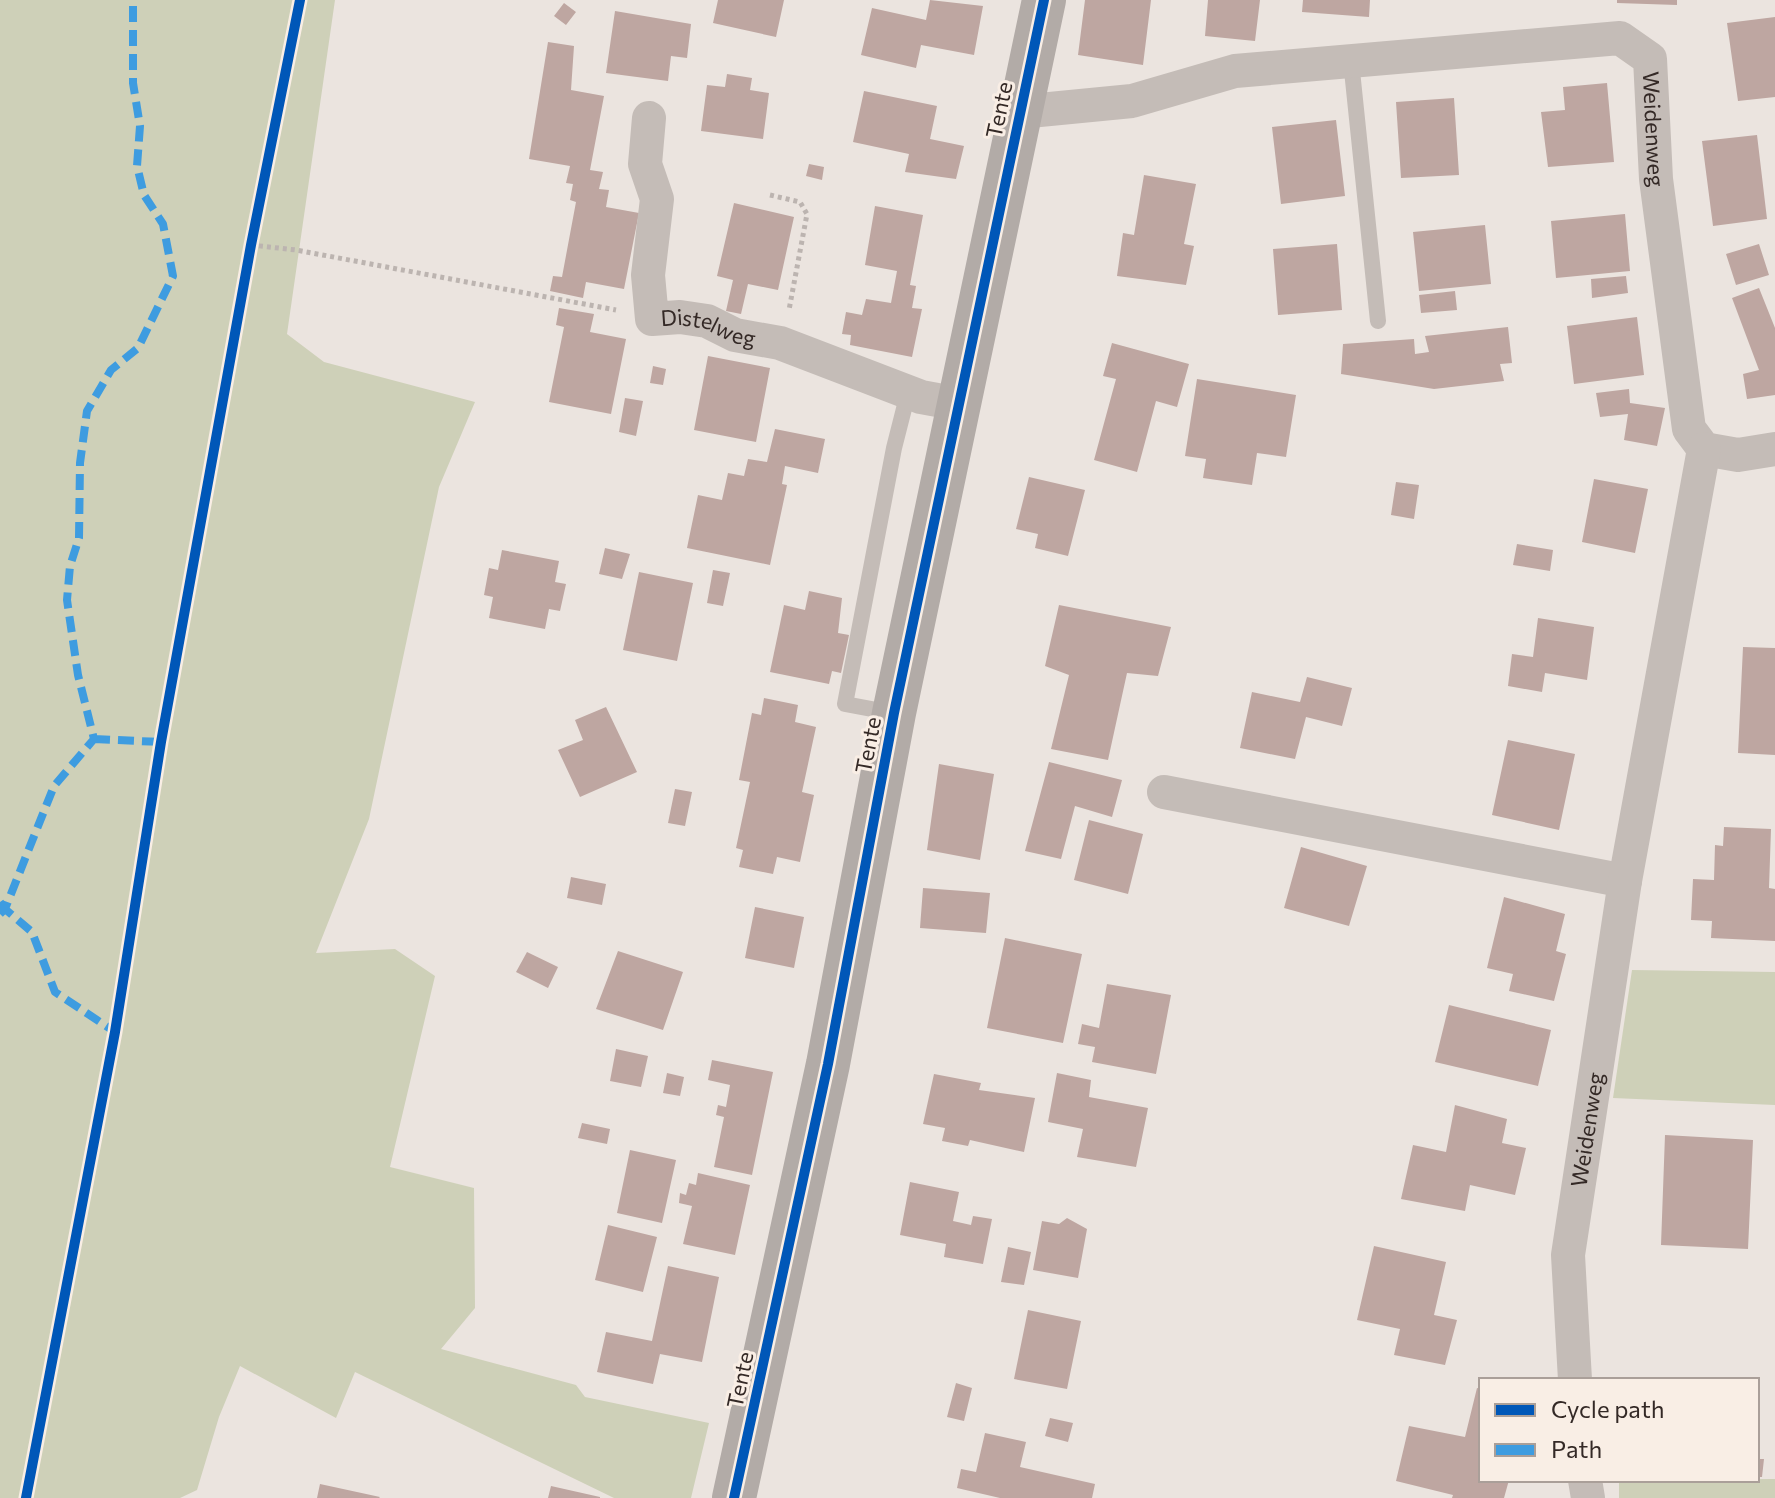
<svg xmlns="http://www.w3.org/2000/svg" width="1775" height="1498" viewBox="0 0 1775 1498" font-family="Commissioner,sans-serif">
<rect width="100%" height="100%" fill="#ebe4df"/>
<path fill="#ced0b8" d="M0 0H335L287 334 324 362 475 402 439 487 369 819 316 953 395 949 435 976 390 1167 474 1188 475 1308 441 1349 576 1385 585 1397 709 1423 691 1498H614L355 1372 336 1418 240 1366 219 1417 197 1490 180 1498H0Z
M1632 970 1775 972V1105L1613 1098Z
M1775 1479V1498H1619V1480Z"/>
<path fill="#bea6a1" d="M718 0H784L776 37 713 23Z
M930 0 983 6 974 55 921 45 916 68 861 55 872 8 926 20Z
M1085 0H1151L1143 65 1078 55Z
M1208 0H1260L1255 41 1205 36Z
M1303 0H1370L1369 17 1302 12Z
M1617 0H1677V5L1617 3Z
M564 3 576 12 566 25 554 16Z
M615 11 691 24 687 58 671 56 668 81 606 73Z
M1775 17V97L1738 101 1727 23Z
M548 42 574 46 571 90 604 96 590 170 603 172 599 189 609 190 606 207 639 213 624 289 586 282 583 298 550 291 553 276 562 277 576 202 570 200 573 184 566 183 570 166 529 159Z
M727 74 752 78 750 90 769 93 763 139 701 131 707 85 725 87Z
M1607 83 1614 162 1548 167 1541 112 1565 110 1563 87Z
M864 91 937 106 930 139 964 146 956 179 905 172 909 154 853 142Z
M1454 98 1459 175 1401 178 1396 102Z
M1336 120 1345 196 1281 204 1272 127Z
M1757 135 1767 219 1713 226 1702 141Z
M809 164 824 167 822 180 806 176Z
M1144 175 1196 184 1184 244 1194 246 1186 285 1117 276 1123 233 1134 235Z
M734 203 794 217 778 290 748 284 741 314 726 311 733 280 717 276Z
M875 206 923 215 910 285 916 286 912 308 922 309 912 357 850 345 851 335 842 334 846 312 862 315 866 299 891 303 897 271 865 265Z
M1625 214 1630 271 1556 278 1551 221Z
M1485 225 1491 284 1419 291 1413 232Z
M1337 244 1342 310 1278 315 1273 249Z
M1759 244 1769 275 1736 285 1726 254Z
M1626 276 1628 293 1592 298 1591 279Z
M1759 288 1775 328V395L1747 399 1743 374 1759 370 1732 298Z
M1455 291 1457 310 1421 313 1419 295Z
M559 308 594 314 590 332 626 339 611 414 549 402 564 327 556 325Z
M1637 317 1644 375 1574 384 1567 326Z
M1508 327 1512 363 1500 364 1504 381 1434 389 1341 374 1343 344 1414 339 1415 354 1429 352 1425 336Z
M1112 343 1189 364 1177 407 1156 401 1137 472 1094 460 1116 379 1103 376Z
M708 356 770 368 756 442 694 430Z
M653 366 666 369 663 385 650 383Z
M1197 379 1296 395 1286 457 1257 453 1252 485 1203 478 1206 459 1185 456Z
M1629 389 1630 403 1665 408 1657 446 1624 440 1628 414 1600 417 1596 393Z
M625 398 643 401 636 436 619 432Z
M775 429 825 439 818 473 785 466 782 484 787 485 770 565 687 548 698 495 722 500 728 473 744 476 748 459 767 462Z
M1029 477 1085 490 1068 556 1035 548 1038 534 1016 529Z
M1594 479 1648 489 1635 553 1582 542Z
M1396 482 1419 485 1414 519 1391 515Z
M1517 544 1553 550 1550 571 1513 565Z
M605 548 630 554 622 579 599 574Z
M502 550 559 561 555 582 566 584 560 611 549 609 545 629 489 618 493 597 484 595 489 568 498 570Z
M713 570 730 573 723 606 707 603Z
M639 572 693 583 677 661 623 650Z
M809 591 842 598 838 633 849 635 841 673 832 671 829 684 770 672 784 605 805 610Z
M1059 605 1171 627 1158 676 1127 673 1108 760 1051 749 1069 675 1045 666Z
M1538 618 1594 627 1587 680 1545 673 1542 692 1508 686 1512 654 1533 657Z
M1743 647 1775 648V755L1738 753Z
M1307 677 1352 688 1342 726 1306 717 1295 759 1240 748 1252 692 1300 702Z
M764 698 798 705 795 722 816 727 802 792 814 795 800 862 777 857 773 874 739 867 743 850 736 848 750 782 739 780 752 713 761 715Z
M606 707 637 772 580 797 558 750 583 740 575 720Z
M1508 740 1575 754 1559 830 1492 815Z
M1049 762 1122 780 1112 817 1075 806 1061 859 1025 851Z
M939 764 994 774 980 860 927 850Z
M675 789 692 792 685 826 668 823Z
M1089 820 1143 834 1128 894 1074 880Z
M1724 827 1771 829 1769 888 1775 889V941L1711 938 1712 921 1691 920 1693 879 1714 880 1715 845 1723 846Z
M1301 847 1367 866 1349 926 1284 908Z
M571 877 606 884 602 905 567 898Z
M923 888 990 893 986 933 920 928Z
M1504 897 1565 914 1556 951 1566 954 1554 1001 1509 991 1513 974 1487 968Z
M755 907 804 917 794 968 745 958Z
M1005 938 1082 954 1063 1043 987 1028Z
M618 951 683 972 663 1030 596 1009Z
M527 952 558 967 548 988 516 972Z
M1107 984 1171 995 1156 1074 1092 1062 1095 1047 1078 1044 1082 1024 1099 1028Z
M1449 1005 1551 1030 1538 1086 1435 1062Z
M616 1049 648 1056 641 1087 610 1081Z
M712 1060 773 1072 752 1175 714 1167 724 1117 716 1115 718 1105 726 1107 730 1085 708 1080Z
M667 1073 684 1077 680 1096 663 1093Z
M1057 1073 1091 1080 1089 1097 1148 1108 1136 1167 1077 1157 1083 1129 1048 1122Z
M934 1074 981 1083 979 1090 1035 1098 1024 1152 970 1140 968 1146 942 1141 945 1128 923 1124Z
M1455 1105 1507 1119 1502 1143 1526 1148 1515 1195 1470 1185 1465 1211 1401 1199 1413 1145 1446 1152Z
M582 1123 610 1129 607 1144 578 1138Z
M1665 1135 1753 1140 1748 1249 1661 1245Z
M630 1150 676 1160 662 1223 617 1213Z
M698 1173 750 1185 735 1255 683 1244 692 1206 679 1203 680 1193 686 1195 689 1183 696 1185Z
M910 1182 959 1192 953 1221 971 1225 973 1216 992 1219 983 1264 944 1257 946 1244 900 1235Z
M1067 1218 1087 1229 1078 1278 1033 1270 1042 1221 1059 1224Z
M608 1225 657 1237 643 1292 595 1280Z
M1374 1246 1446 1262 1434 1315 1457 1320 1445 1365 1394 1355 1400 1329 1357 1320Z
M1008 1247 1031 1252 1024 1285 1001 1282Z
M668 1266 719 1277 702 1362 660 1354 653 1384 597 1372 606 1332 652 1341Z
M1028 1310 1081 1321 1067 1389 1014 1379Z
M1689 1377H1713V1380H1689Z
M956 1383 972 1388 964 1421 947 1417Z
M1477 1388 1481 1389V1480H1509L1504 1498H1452L1453 1495 1396 1481 1409 1426 1465 1437Z
M1050 1418 1073 1423 1068 1442 1045 1436Z
M985 1433 1026 1442 1020 1467 1095 1484 1092 1498H1000L957 1488 961 1469 976 1472Z
M1757 1459H1764L1762 1477H1757Z
M320 1484 380 1497 379 1498H317Z
M551 1486 600 1497V1498H548Z"/>
<g fill="none" stroke-linecap="round" stroke-linejoin="round">
<path stroke="#bcb4b0" stroke-width="5" stroke-dasharray="4 4" stroke-linecap="butt" d="M770 195 800 202 807 214 789 310
M251 245 296 250 616 310"/>
<path stroke="#c4bcb7" stroke-width="16" d="M1351 61 1378 321
M893 713 845 704 894 448 908 393"/>
<g stroke="#c4bcb7" stroke-width="34">
<path id="s1" d="M1019 112 1132 101 1235 71 1620 38 1650 59 1656 179 1689 429 1704 449 1738 455 1775 449"/>
<path id="s2" d="M649 118 645 164 657 199 648 275 652 319 680 317 707 321 735 335 780 343 921 397 959 404"/>
<path d="M1164 792 1625 881"/>
<path id="s3" d="M1575 1380 1568 1255 1625 881 1704 449"/>
<path d="M1585 1480 1588 1498"/>
</g>
<path stroke="#b2aba7" stroke-width="44" d="M734 1498 828 1064 894 713 1044 0"/>
<path stroke="#3e9ce0" stroke-width="8" stroke-dasharray="16 8" stroke-linecap="butt" d="M94 739 161 742
M0 902 5 909 54 786 94 739 78 675 67 600 70 566 79 538 80 463 87 411 111 370 138 348 173 276 163 224 144 195 137 166 140 126 133 83V0
M0 914 5 909 32 932 55 992 115 1032"/>
<g stroke="#f9eee5" stroke-width="15">
<path id="cycleway" d="M26 1498 115 1032 161 742 251 245 300 0
M734 1498 828 1064 894 713 1044 0"/>
</g>
<use href="#cycleway" stroke="#0057b8" stroke-width="10"/>
</g>
<g text-anchor="middle" stroke-width="6" stroke-linejoin="round" paint-order="stroke">
<g font-size="22" fill="#342926" stroke="#f9eee5">
<text transform="translate(999 110) rotate(-78)" y="8">Tente</text>
<text dy="8" stroke="none"><textPath href="#s1" startOffset="714">Weidenweg</textPath></text>
<text dy="8" stroke="none"><textPath href="#s2" startOffset="262">Distelweg</textPath></text>
<text transform="translate(868 745) rotate(-79)" y="8">Tente</text>
<text dy="8" stroke="none"><textPath href="#s3" startOffset="252">Weidenweg</textPath></text>
<text transform="translate(740 1380) rotate(-78)" y="8">Tente</text>
</g>
</g>
<rect x="1479" y="1378" width="280" height="104" fill="#f9eee5" stroke="#aa9f99" stroke-width="2"/>
<rect x="1495" y="1404" width="40" height="12" fill="#0057b8" stroke="#aa9f99" stroke-width="2"/>
<text x="1551" y="1418" font-size="24" fill="#342926">Cycle path</text>
<rect x="1495" y="1444" width="40" height="12" fill="#3e9ce0" stroke="#aa9f99" stroke-width="2"/>
<text x="1551" y="1458" font-size="24" fill="#342926">Path</text>
</svg>
